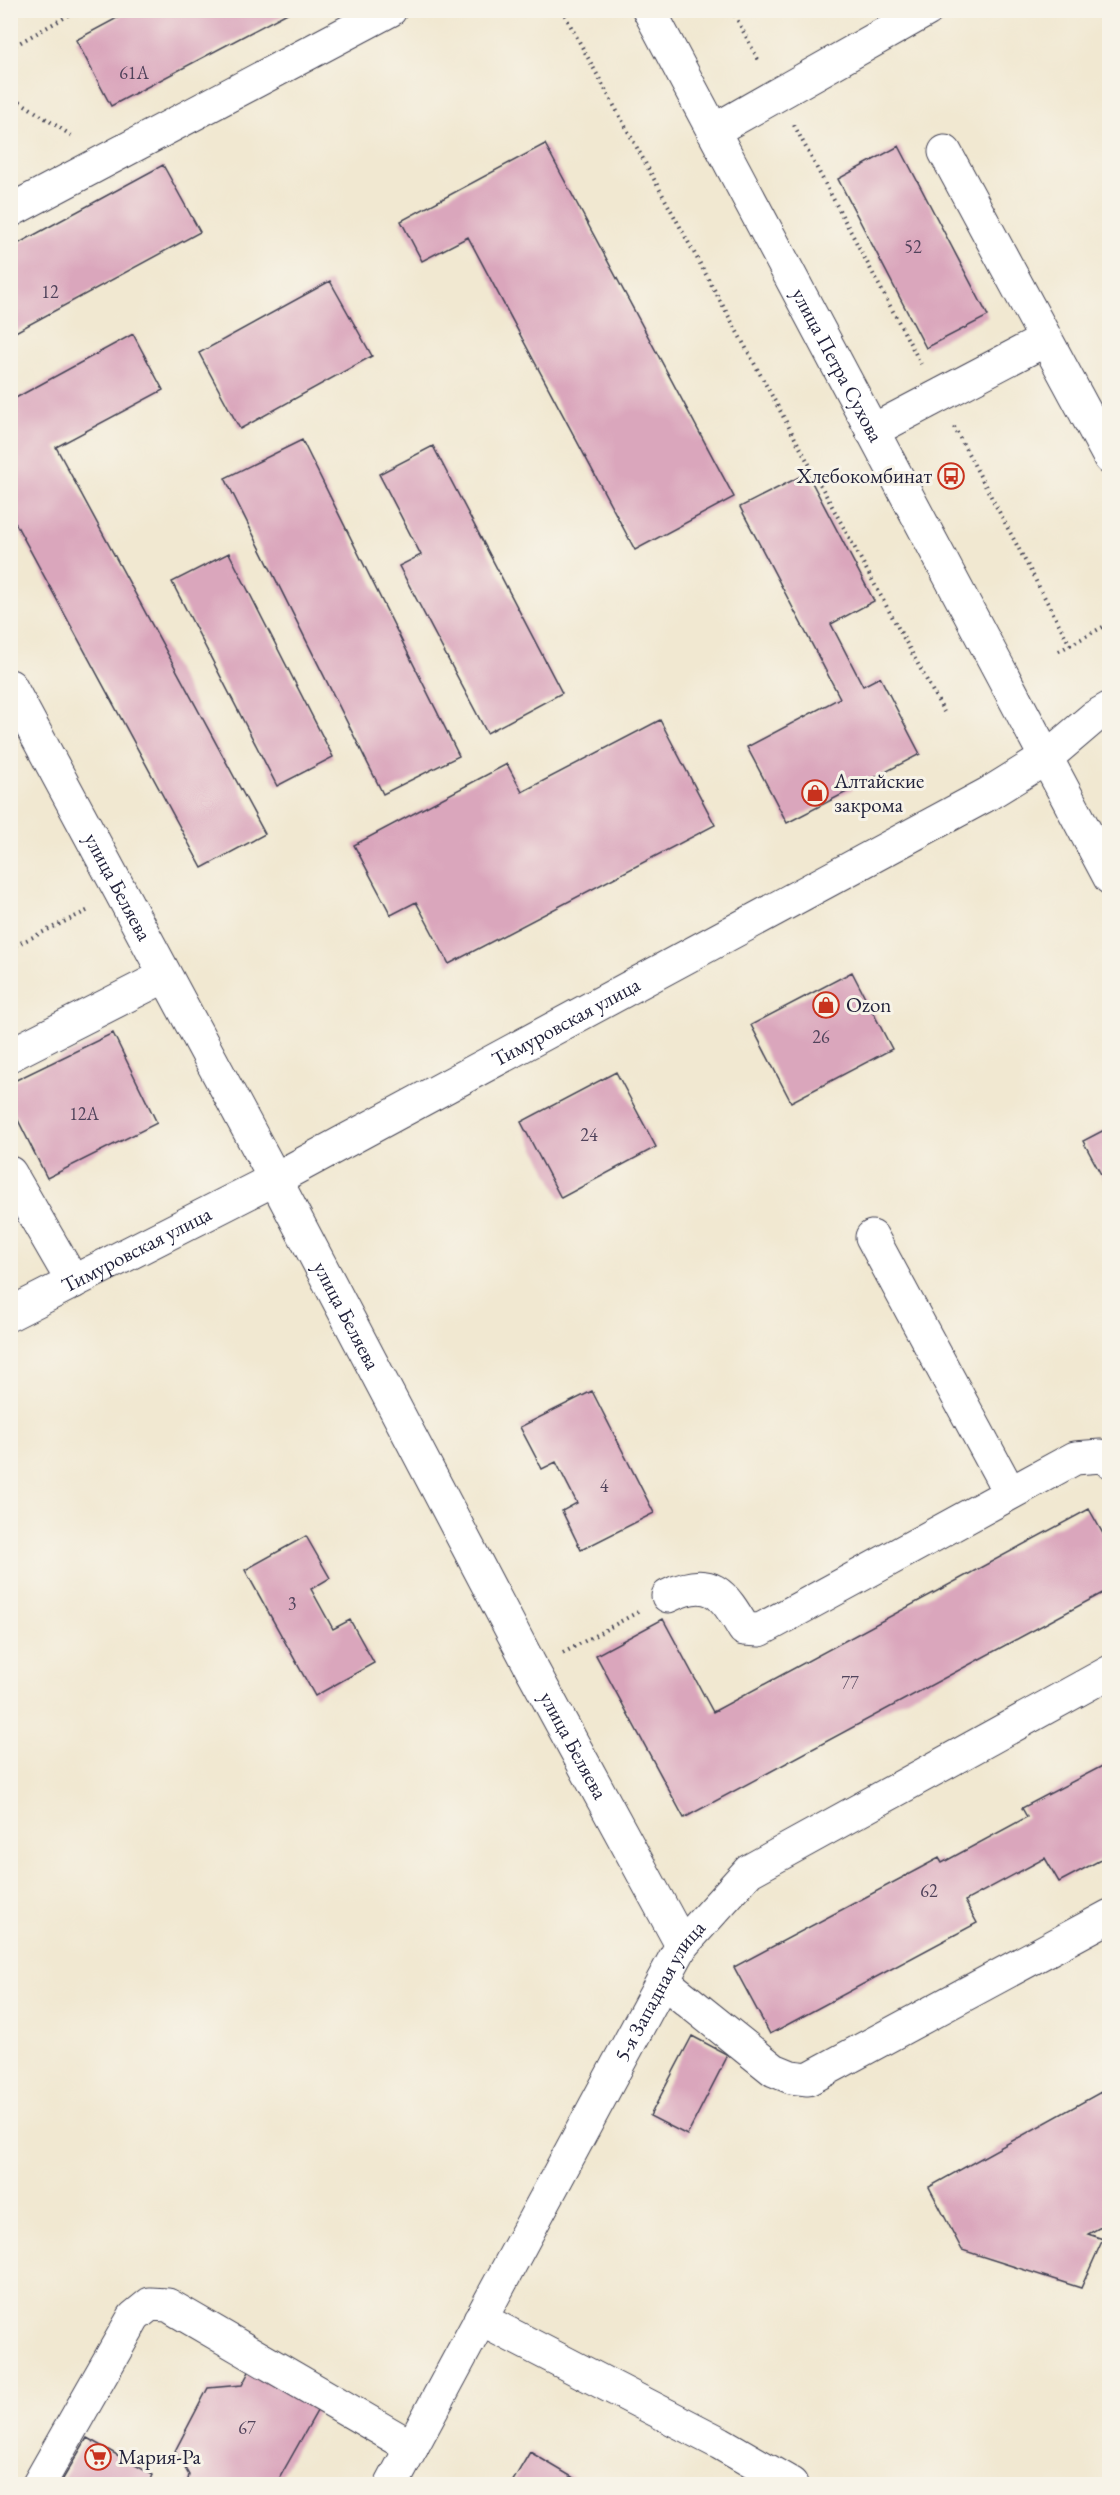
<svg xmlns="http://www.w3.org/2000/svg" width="1120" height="2495" viewBox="0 0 1120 2495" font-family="'EB Garamond',serif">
<rect width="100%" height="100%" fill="#f7f3e8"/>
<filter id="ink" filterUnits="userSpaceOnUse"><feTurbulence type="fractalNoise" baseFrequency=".0167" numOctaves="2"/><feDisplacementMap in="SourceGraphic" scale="12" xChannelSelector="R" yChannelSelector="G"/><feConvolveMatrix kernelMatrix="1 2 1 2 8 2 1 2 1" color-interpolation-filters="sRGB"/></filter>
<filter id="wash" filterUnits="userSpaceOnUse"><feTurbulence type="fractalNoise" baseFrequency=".008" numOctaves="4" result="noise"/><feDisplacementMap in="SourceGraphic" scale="24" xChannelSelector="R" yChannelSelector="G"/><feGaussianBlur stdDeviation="1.35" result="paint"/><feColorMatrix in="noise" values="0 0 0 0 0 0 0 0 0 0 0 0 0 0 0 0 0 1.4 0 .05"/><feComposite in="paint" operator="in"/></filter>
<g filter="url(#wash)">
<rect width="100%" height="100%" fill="#f1e8d1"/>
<g id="blocks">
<path fill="#daa6bc" d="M132 10H293L111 106 76 40Z
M545 144 734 497 635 550 468 237 422 261 401 221Z
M899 146 988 316 926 348 838 179Z
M163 165 200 232 10 335V248Z
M330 281 372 356 240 429 199 353Z
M133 334 163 390 56 447 265 834 202 868 10 513V401Z
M302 440 459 756 383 794 225 478Z
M433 446 562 693 487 733 399 566 421 555 379 474Z
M807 473 874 601 831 624 863 686 880 677 920 754 787 823 747 747 840 698 740 507Z
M229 553 333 757 277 786 172 582Z
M660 720 715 825 449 964 416 902 391 915 354 845 507 764 522 792Z
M852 972 892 1049 791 1102 751 1025Z
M113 1033 157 1123 47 1178 10 1104V1083Z
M616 1072 656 1147 561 1198 521 1122Z
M1110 1127V1191L1083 1141Z
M592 1391 654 1513 581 1550 562 1511 577 1503 556 1462 542 1469 520 1427Z
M1089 1509 1110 1546V1589L684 1818 596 1655 663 1619 713 1712Z
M306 1536 330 1578 311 1589 333 1629 350 1620 374 1663 315 1696 245 1570Z
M1110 1762V1855L1059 1882 1045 1858 965 1901 977 1923 770 2034 734 1967 939 1858 942 1863 1027 1817 1022 1808Z
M692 2036 728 2055 687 2135 650 2116Z
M1110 2087V2222L1088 2234 1103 2239 1081 2288 962 2250 929 2187Z
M252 2366 321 2404 276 2484H187L189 2475 175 2451 208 2388 242 2385Z
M87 2438 153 2475 149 2484H60Z
M530 2452 584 2484H511Z"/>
</g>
</g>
<g filter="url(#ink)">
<use href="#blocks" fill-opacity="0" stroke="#414052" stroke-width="1.5"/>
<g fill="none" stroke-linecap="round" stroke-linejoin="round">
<g stroke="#414052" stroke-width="35">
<g id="minor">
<path id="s1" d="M649 10 1110 878"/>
<path d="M713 131 927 10"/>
<path d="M945 152 1110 458"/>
<path d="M10 211 390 10"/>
<path d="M872 431 1045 340"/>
<path id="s2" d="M10 686 275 1179 532 1669 682 1945"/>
<path d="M10 1055 165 976"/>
<path d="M10 1173 73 1282"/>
<path d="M872 1237 1010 1493"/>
<path id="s3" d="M10 1314 275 1179 988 794 1046 758 1093 718 1110 708"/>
<path d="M668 1596C711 1575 723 1593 744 1629L760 1630 1075 1458 1101 1456 1110 1461"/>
<path d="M663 1981 774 2070 791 2077 808 2079 1110 1916"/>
<path d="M480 2319 720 2443 791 2484"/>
<path d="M39 2484 134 2317 150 2304 168 2305 412 2447"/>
<path id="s4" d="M392 2484 682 1945 749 1871 1110 1672"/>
</g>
</g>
<path stroke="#414052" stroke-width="4" stroke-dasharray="1.5 4.5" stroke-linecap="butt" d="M562 10 944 712
M732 10 760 63
M10 48 78 10
M10 95 72 136
M794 125 921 364
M954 427 1070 645 1057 652
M1070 645 1110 623
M10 948 91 909
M563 1653 638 1612"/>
<use href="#minor" stroke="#fff" stroke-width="33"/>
</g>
</g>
<defs>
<g id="bus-ring" transform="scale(1.35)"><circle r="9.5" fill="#f7f3e8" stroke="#c8321e" stroke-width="1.5"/><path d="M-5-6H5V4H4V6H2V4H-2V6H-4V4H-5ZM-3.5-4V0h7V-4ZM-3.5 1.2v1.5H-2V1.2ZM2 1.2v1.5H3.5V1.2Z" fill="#c8321e"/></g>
<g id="shop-ring" transform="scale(1.35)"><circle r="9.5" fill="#f7f3e8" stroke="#c8321e" stroke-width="1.5"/><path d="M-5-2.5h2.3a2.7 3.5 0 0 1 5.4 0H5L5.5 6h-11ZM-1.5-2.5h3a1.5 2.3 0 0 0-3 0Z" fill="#c8321e"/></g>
<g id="supermarket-ring" transform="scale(1.35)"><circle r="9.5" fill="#f7f3e8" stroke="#c8321e" stroke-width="1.5"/><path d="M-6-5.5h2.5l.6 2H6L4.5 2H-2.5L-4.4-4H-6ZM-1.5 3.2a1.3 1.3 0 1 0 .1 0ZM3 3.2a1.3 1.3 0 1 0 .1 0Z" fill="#c8321e"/></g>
</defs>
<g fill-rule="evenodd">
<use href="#bus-ring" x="951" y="476"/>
<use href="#shop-ring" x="815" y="793"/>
<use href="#shop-ring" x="826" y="1005"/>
<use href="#supermarket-ring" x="98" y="2457"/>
</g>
<g text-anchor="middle" stroke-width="6" stroke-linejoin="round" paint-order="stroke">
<g font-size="18" fill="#50435b">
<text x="134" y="79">61А</text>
<text x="913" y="253">52</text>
<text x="50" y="298">12</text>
<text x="821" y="1043">26</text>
<text x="84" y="1120">12А</text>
<text x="589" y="1141">24</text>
<text x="604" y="1492">4</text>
<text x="292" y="1610">3</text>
<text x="850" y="1689">77</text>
<text x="929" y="1897">62</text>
<text x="247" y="2434">67</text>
</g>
<g font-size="21" fill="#22223b" stroke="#f7f3e8">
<text dy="7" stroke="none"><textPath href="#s1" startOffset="402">улица Петра Сухова</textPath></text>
<text dy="7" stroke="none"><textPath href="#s2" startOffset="228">улица Беляева</textPath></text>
<text dy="7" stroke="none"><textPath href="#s3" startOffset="628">Тимуровская улица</textPath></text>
<text dy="7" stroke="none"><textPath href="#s3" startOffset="142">Тимуровская улица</textPath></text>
<text dy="7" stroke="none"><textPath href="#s2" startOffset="714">улица Беляева</textPath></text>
<text dy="7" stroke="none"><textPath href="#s2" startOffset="1200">улица Беляева</textPath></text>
<text dy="7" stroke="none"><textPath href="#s4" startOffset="561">5-я Западная улица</textPath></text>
</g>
<g font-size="21" fill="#22223b" stroke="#f7f3e8" text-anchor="start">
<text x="932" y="483" text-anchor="end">Хлебокомбинат</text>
<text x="834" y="788">Алтайские<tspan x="834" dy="24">закрома</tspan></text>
<text x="846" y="1012">Ozon</text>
<text x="118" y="2464">Мария-Ра</text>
</g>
</g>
<rect width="1120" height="2495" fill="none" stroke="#f7f3e8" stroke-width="36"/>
</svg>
